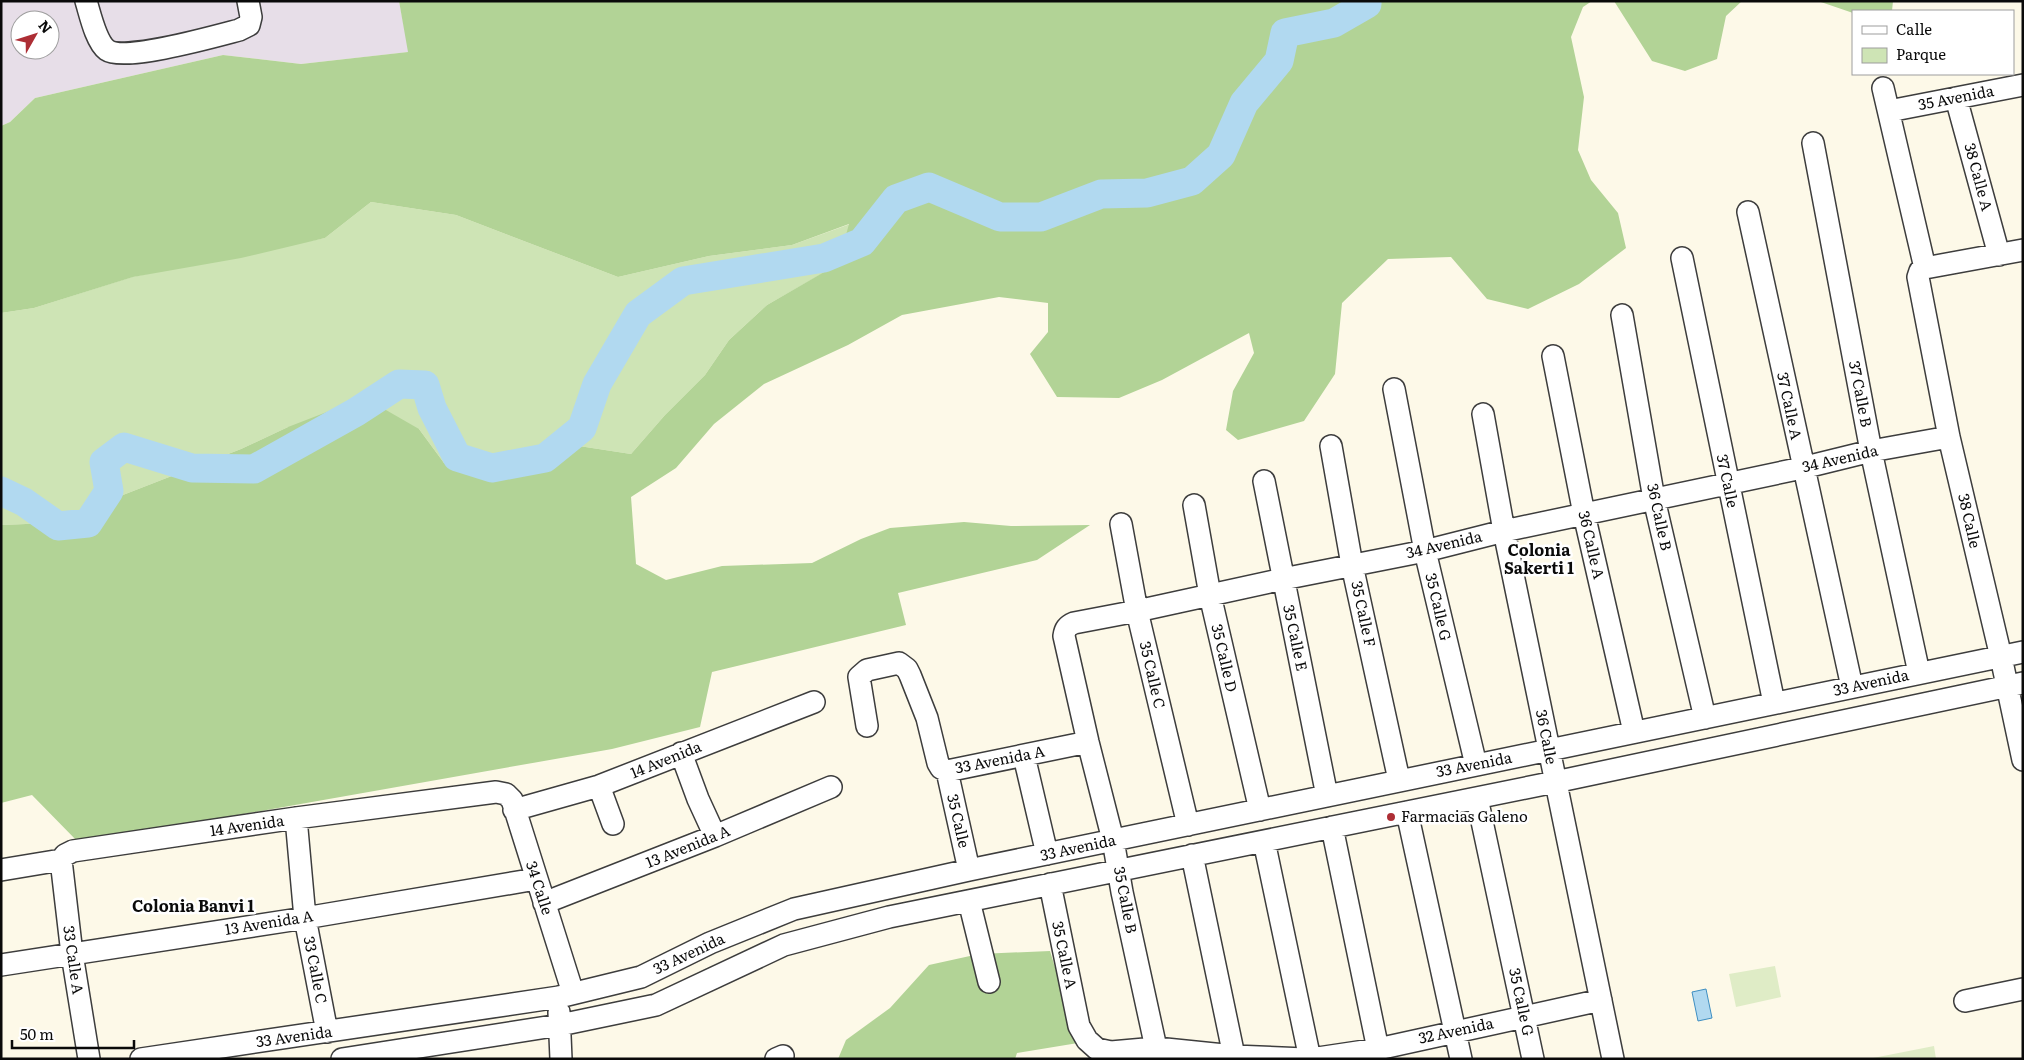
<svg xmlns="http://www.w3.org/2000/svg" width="2024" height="1060" viewBox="0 0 2024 1060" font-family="Literata,serif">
<rect width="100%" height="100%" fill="#fdf9e8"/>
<path fill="#e7dee8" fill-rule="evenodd" d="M1 1H399L409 52 301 64 223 55 35 98 10 122 1 126ZM20 20H50V50H20Z"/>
<path fill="#cee4b5" d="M371 202 456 215 618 277 709 256 792 245 850 224 839 264 767 305 729 340 705 375 665 415 631 454 553 442 500 469 444 463 419 429 288 427 241 449 51 523 1 525V313L34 308 132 277 325 238Z"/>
<path fill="#b2d396" d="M399 1H1592L1583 7 1571 37 1584 97 1578 150 1591 180 1618 213 1626 248 1579 284 1528 309 1487 299 1451 257 1388 259 1342 303 1335 374 1304 421 1238 440 1226 430 1233 391 1254 353 1249 333 1162 380 1119 398 1057 397 1030 354 1048 332V303L999 297 902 315 848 345 764 384 714 424 676 468 631 497 636 564 666 580 722 566 812 563 861 539 890 528 964 522 1011 526 1090 525 1037 560 898 593 906 625 712 672 700 727 612 749 79 843 32 795 1 803V525L51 523 241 449 288 427 332 410 379 406 419 429 444 463 500 469 553 442 631 454 665 415 705 375 729 340 767 305 838 264 849 224 792 245 709 256 618 277 456 215 371 202 325 238 241 258 133 277 34 308 1 313V126L10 122 35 98 223 55 301 64 408 52Z
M1614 1H1742L1726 16 1717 59 1685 71 1652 61Z
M1818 1H1893L1892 11H1853V13Z
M1050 951 1078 1043 1017 1053 1015 1059H838L846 1040 890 1008 929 965 979 954Z"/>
<path fill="#dfecc6" d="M1775 966 1781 997 1736 1007 1729 974Z
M1934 1046 1936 1059H1868Z"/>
<path fill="#b1d9f0" stroke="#3e8ec1" d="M1706 989 1712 1018 1698 1021 1692 992Z"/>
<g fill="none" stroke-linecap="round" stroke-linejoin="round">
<path stroke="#b1d9f0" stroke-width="29" d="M1 491 24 502 58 526 88 523 109 491 104 462 124 447 192 468 254 469 356 412 399 384 425 385 432 408 457 457 492 468 545 458 582 428 597 384 638 314 683 281 824 258 862 242 896 199 929 187 1000 217H1041L1101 194 1147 193 1192 181 1221 155 1244 103 1279 61 1285 33 1334 23 1367 4V1"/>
<g stroke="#3d3d3d" stroke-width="24">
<path id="minor" d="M86 1C90 14 96 42 107 50 124 62 216 36 239 30L249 25 251 17 248 1
M1883 88 1925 268
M1956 98 1999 255
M1889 111 2023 85
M1813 143 1871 451 1919 673
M1748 212 1852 687
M2023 250 1925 268 1920 271 1918 277 1949 437 2001 657 2023 760
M1682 258 1774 703
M1622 315 1654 499 1705 718
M1553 356 1584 514 1634 732
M1394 389 1425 551 1476 765
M1483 414 1504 531 1613 1059
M1331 446 1352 565 1399 780
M1264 481 1327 796
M1194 505 1210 595 1260 810
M1121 524 1137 611 1188 825
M867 726 859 677 867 670 899 663 907 669 910 675 927 718 938 763 941 768 947 771 1088 742
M681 753 698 799 715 836
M1024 756 1047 854
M947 771 969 870
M599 786 613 824
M1477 798 1533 1059
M514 810 599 786 814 702
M1407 812 1461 1059
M296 818 305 918 327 1032
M1332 827 1380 1059
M1264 841 1310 1059
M1192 855 1234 1056
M61 860 72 954 89 1059
M1 870 61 860 65 855 73 851 296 818 496 792 506 794 512 800 573 993
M1050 884 1079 1026 1087 1040 1097 1049 1111 1052 1156 1048 1234 1056 1305 1059
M969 901 989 982
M544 903 715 836 831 787
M1 965 305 918 536 879
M1965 1001 2023 989
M559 1012 561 1059
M1156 1048 1122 892 1113 840 1088 742 1064 636C1065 629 1067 626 1074 623L1137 611 1283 579 1425 551 1504 531 1802 468 1871 451 1949 437
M141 1059 559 997 641 977 710 943 794 909 969 870 2023 652
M342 1059 560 1025 656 1005 784 945 889 917 1555 782 2023 683
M776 1059 783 1056
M1311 1059 1378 1049 1601 1000"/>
</g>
<use href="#minor" stroke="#fff" stroke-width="21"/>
</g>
<circle fill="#ad2e35" stroke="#fff" stroke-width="2" cx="1391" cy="817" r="5"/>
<g text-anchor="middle" stroke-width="5" stroke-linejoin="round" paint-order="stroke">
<g font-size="15" fill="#0a0a0a" stroke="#fff">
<text transform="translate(1956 98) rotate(-11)" y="5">35 Avenida</text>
<text transform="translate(1978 177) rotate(75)" y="5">38 Calle A</text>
<text transform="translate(1860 394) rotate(79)" y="5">37 Calle B</text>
<text transform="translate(1789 406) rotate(78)" y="5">37 Calle A</text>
<text transform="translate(1840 459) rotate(-13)" y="5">34 Avenida</text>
<text transform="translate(1727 481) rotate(78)" y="5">37 Calle</text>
<text transform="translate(1659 517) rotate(78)" y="5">36 Calle B</text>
<text transform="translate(1969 521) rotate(77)" y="5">38 Calle</text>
<text transform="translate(1444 545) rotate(-13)" y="5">34 Avenida</text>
<text transform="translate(1591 545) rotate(77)" y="5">36 Calle A</text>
<text transform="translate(1438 607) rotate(77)" y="5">35 Calle G</text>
<text transform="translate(1363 614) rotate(78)" y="5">35 Calle F</text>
<text transform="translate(1295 638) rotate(78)" y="5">35 Calle E</text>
<text transform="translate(1224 658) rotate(77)" y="5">35 Calle D</text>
<text transform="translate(1152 675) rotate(77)" y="5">35 Calle C</text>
<text transform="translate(1871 683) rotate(-12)" y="5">33 Avenida</text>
<text transform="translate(1546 737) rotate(79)" y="5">36 Calle</text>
<text transform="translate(666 760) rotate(-22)" y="5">14 Avenida</text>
<text transform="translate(1000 760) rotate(-11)" y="5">33 Avenida A</text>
<text transform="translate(1474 765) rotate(-11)" y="5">33 Avenida</text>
<text transform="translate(958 821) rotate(77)" y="5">35 Calle</text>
<text transform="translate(247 826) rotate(-8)" y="5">14 Avenida</text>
<text transform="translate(688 847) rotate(-22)" y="5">13 Avenida A</text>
<text transform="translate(1078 848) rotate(-12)" y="5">33 Avenida</text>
<text transform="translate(539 888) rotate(72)" y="5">34 Calle</text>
<text transform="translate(1125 900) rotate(79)" y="5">35 Calle B</text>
<text transform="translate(269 923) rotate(-9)" y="5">13 Avenida A</text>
<text transform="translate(689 954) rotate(-25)" y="5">33 Avenida</text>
<text transform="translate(1064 955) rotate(78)" y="5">35 Calle A</text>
<text transform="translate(73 960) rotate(82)" y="5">33 Calle A</text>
<text transform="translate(315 970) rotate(79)" y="5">33 Calle C</text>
<text transform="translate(1521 1002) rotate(78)" y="5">35 Calle G</text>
<text transform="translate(1456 1031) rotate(-12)" y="5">32 Avenida</text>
<text transform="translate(294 1037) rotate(-8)" y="5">33 Avenida</text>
</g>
<g font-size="15" fill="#0a0a0a" stroke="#fff" text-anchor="start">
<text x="1401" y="822">Farmacias Galeno</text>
</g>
<g font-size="16" font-weight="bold" fill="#0a0a0a" stroke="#fff">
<text x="1539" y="556">Colonia<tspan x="1539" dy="18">Sakerti 1</tspan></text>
<text x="193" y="912">Colonia Banvi 1</text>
</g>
</g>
<rect width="2024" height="1060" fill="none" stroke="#0a0a0a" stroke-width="5"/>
<rect x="1852" y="10" width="162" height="65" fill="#ffffff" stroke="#9d9d9d"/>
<rect x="1862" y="26" width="25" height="8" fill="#ffffff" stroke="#9d9d9d"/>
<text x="1896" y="35" font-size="15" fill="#0a0a0a">Calle</text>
<rect x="1862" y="48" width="25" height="15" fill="#cee4b5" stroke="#9d9d9d"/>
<text x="1896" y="60" font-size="15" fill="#0a0a0a">Parque</text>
<g transform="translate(35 35) rotate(51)"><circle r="24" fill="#ffffff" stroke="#9d9d9d"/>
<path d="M0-4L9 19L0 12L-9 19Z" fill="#ad2e35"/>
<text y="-8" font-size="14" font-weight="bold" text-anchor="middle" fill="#0a0a0a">N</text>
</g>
<path d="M12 1040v8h122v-8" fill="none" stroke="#0a0a0a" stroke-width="2.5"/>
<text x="20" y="1040" font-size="15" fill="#0a0a0a" stroke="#ffffff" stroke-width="4" paint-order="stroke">50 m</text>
</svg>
